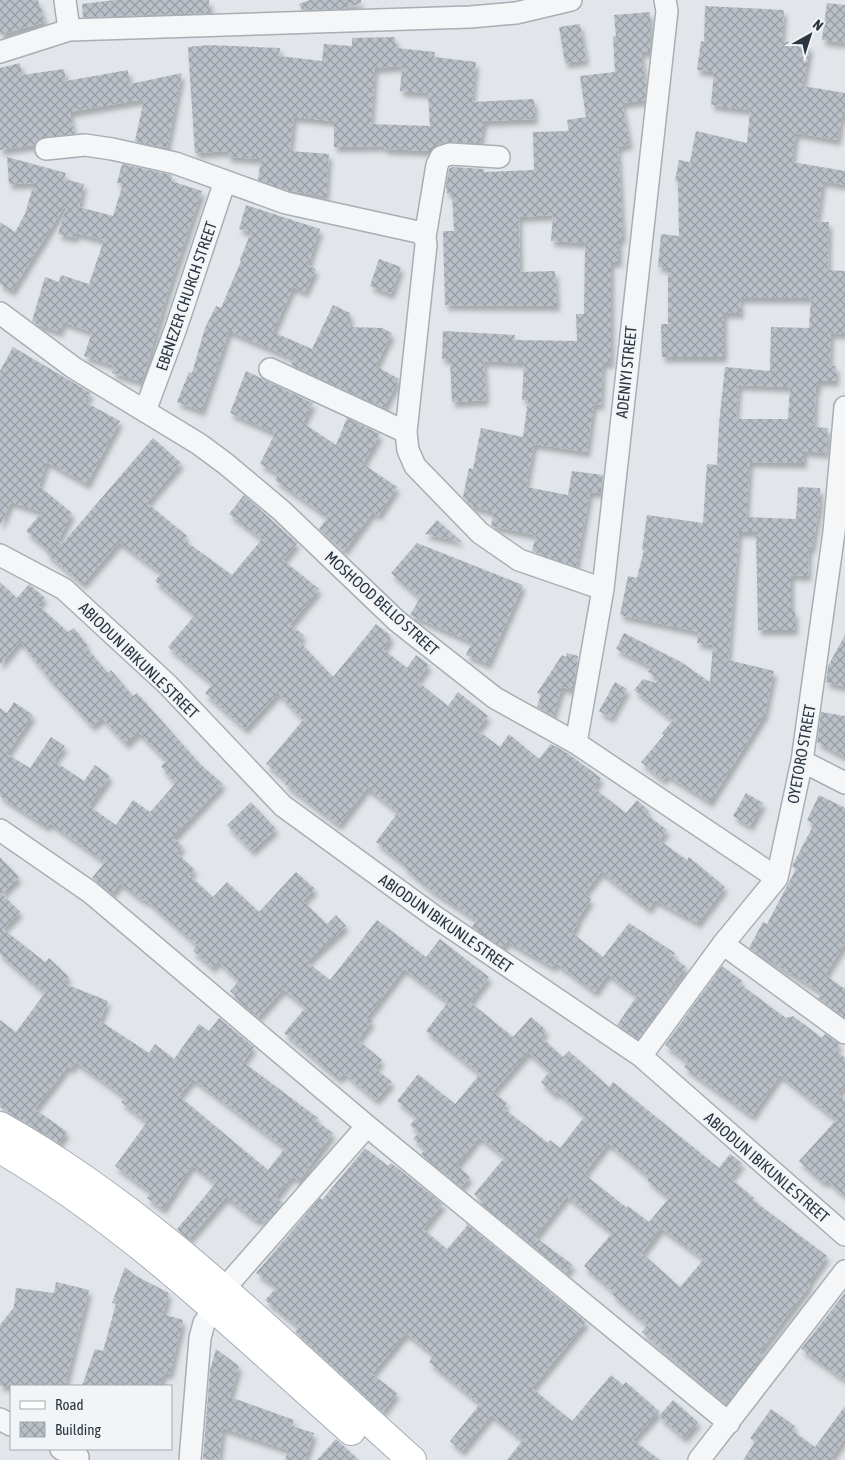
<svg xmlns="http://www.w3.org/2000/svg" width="845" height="1460" viewBox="0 0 845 1460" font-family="'Asap Condensed',sans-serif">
<defs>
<pattern id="building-cross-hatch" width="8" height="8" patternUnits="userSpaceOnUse" patternTransform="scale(1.25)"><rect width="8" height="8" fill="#b9c0c7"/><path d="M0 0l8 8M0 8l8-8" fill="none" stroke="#979da3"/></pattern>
<filter id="shadow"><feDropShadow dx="3" dy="5.5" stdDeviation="2.5" flood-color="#0004"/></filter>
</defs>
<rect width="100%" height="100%" fill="#e2e6ea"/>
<path fill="url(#building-cross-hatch)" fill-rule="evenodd" filter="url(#shadow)" d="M0 0H38L45 22 0 35Z
M115 0H209L210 13 83 17 82 4Z
M310 0H361V3L343 9 302 10 299 4Z
M827 3 845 5V43L822 40Z
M705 6 784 10 782 41 810 46 803 86 845 93V116L842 115 838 140 796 133 792 162 845 171V185L823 181 817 222H829L828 270 845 271V334L831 333 830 365 836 366V381H818V388H816L814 427 828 428 826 453 804 451V463L750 462 746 517 796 519 798 487 820 488V505L812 548H809L808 576 791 575V611H795V630H758L756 532H739L728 660 774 671 765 714 710 802 667 775 663 780 641 762 664 735 662 733 673 720 634 690 643 679 656 683 659 679 648 672 652 667 616 649 624 633 681 662 710 682 713 645 697 643 699 632 620 615 628 576 637 578 644 550H642L647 515 703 523 707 464 717 465 719 424 725 367 770 371 771 327 809 328 811 298H740L741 313H724V357H662L661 324H668V268L658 267 661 234 679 236 678 181H675L679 160 690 162 696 131 747 143 750 110 711 105 714 72 697 70 701 41 704 42ZM739 385 790 387 788 419H736Z
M650 12V52H641L646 87 645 100 622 103 630 144 618 147 623 239 619 238V262H611V363H603L601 405 594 404 587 452 534 444 526 487 568 495 572 471 603 475 601 493 590 492 576 567 532 551 536 535 491 526 494 512 473 507 463 497 469 468 473 469 481 428 523 437 528 400H522L524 363 484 361 486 400 452 402 450 359H442L443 331 515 335 514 340 577 341 576 314H584L585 243 551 241 553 215 519 217 520 272 555 271 557 306 445 305 443 231H454L452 193H447L446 185 449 169 452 167 484 169V172L534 170 533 132 569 131 567 120 586 117 580 76 615 72 613 37 616 36 614 15Z
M580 24 586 60 565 63 559 27Z
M395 37 396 48 435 52 434 57 476 62 472 102 534 99 535 119 484 121 480 143 446 142 437 145 430 151 384 149V146L334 147V121L294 117 290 151 329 154 326 196 289 191 258 180 261 159 228 157V151L195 153 188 47 209 45 280 48 279 56 322 61 324 44 352 46V38ZM402 66 400 91 428 93 430 126 371 124 375 68Z
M20 63 22 75 64 69 66 81 128 70 130 84 182 73 167 148 135 141 144 99 70 112 74 134 45 137 38 139 34 145 0 150V68Z
M7 157 66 173 64 179 84 184 79 207 113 216 123 184 117 183 122 164 172 175 171 181 202 191 168 292 142 382 112 373 115 366 84 356 92 332 63 322 60 332 38 325 32 321 45 277 59 282 61 275 89 284 104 240 76 233 75 238 58 234 66 208 64 207 12 291 0 284V222L15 232 25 214 34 183 9 184Z
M246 205 320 229 308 265 316 269 305 292 293 287 273 332 312 349 333 305 350 313V327L382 328 392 333 376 366 399 379 384 408 291 365 294 359 229 331 202 411 177 402 189 372 192 373 205 328 216 306 221 308 241 261 240 260 251 232 239 229Z
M379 259 401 267 391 294 370 286Z
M13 347 91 393 85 402 120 421 87 484 47 462 39 486 72 513 58 541 62 544 153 438 181 463 147 503 187 536 184 540 232 575 262 539 229 514 244 495 297 543 283 560 319 589 290 625 304 635 299 641 333 677 376 624 390 635V640L383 649 407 668 416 655 429 665 417 681 448 706 458 692 488 716 477 730 500 747 509 734 539 759 551 744 566 752 601 778 594 788 626 813 637 800 649 811 646 814 667 830 659 840 687 860 689 857 725 887 698 923 655 900 649 909 601 872 584 894 591 899 577 921 578 922 572 933 603 957 629 923 675 953 672 956 686 967 666 993 670 995 638 1039 617 1025 637 996 608 974 595 992 556 963 553 967 507 941 503 948 472 927 477 920 431 890 404 867 405 865 376 842 398 812 367 788 339 825 285 784 287 781 266 764 303 720 278 693 245 729 205 693 213 684 168 647 195 615 155 581 161 573 119 542 83 584 47 554 49 551 26 531 42 512 11 502 0 526V371Z
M246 371 313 403 303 423 336 445 347 418 380 434 363 464 397 487 378 516 373 512 344 551 319 529 328 517 275 480 279 474 260 464 275 433 230 413Z
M437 520 462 542 425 534Z
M417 543 523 585 488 664 466 655 472 642 410 615 420 598 391 573Z
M0 582 17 598 29 584 45 598 38 605 68 632 74 628 88 646 86 647 108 673 111 670 133 696 137 693 201 765 223 784 173 838 183 846 177 853 195 870 189 875 213 897 227 882 259 912 296 872 315 889 303 901 327 924 336 915 346 926 307 962 330 980 377 920 426 957 440 939 489 977 470 1002 513 1037 531 1017 546 1030 541 1037 563 1057 569 1051 609 1087 613 1082 719 1168 730 1154 742 1163 730 1178 754 1198 753 1200 827 1256 808 1284 810 1285 759 1353 763 1356 726 1404 642 1332 647 1325 612 1294 614 1292 584 1266 612 1233 567 1196 535 1237 573 1265 566 1273 481 1204 483 1202 474 1194 505 1157 479 1137 457 1165 470 1177 461 1187 421 1154 426 1149 413 1139 419 1132 410 1125 417 1117 397 1101 418 1074 455 1104 480 1074 426 1031 448 1002 404 969 367 1017 372 1021 358 1040 382 1060 375 1068 392 1082 376 1100 344 1073 339 1079 284 1033 306 1007 283 989 258 1017 235 998 236 996 230 991 239 981 218 961 213 968 193 951 197 945 145 899 144 901 120 883 112 894 92 878 105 862 50 823 47 827 0 796V708L7 713 14 702 33 715 7 754 30 768 51 737 65 746 54 761 84 781 95 765 110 776 89 806 116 825 133 800 150 812 175 784 161 766 167 761 138 732 126 744 102 718 92 726 47 676 20 641 0 665ZM528 1052 550 1071 541 1082 555 1095 558 1092 585 1116 560 1148 550 1140 548 1143 503 1108 507 1103 493 1092ZM608 1143 649 1177 647 1180 669 1198 649 1222 628 1206 627 1208 584 1174ZM661 1228 704 1259 680 1287 642 1253Z
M845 635V687L826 682 828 666Z
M567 653 578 656 573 690 562 687 553 716 537 707 541 695 537 693 562 655 566 657Z
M615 682 627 689 611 718 599 711Z
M821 712 845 716V757L817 742Z
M746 793 763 803 750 826 733 816Z
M819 795 845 808V943L825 975 845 989V1018L818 998 822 993 749 948 763 922 767 924 796 869 792 866 814 824 807 820Z
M251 802 276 829 252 851 227 825Z
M0 857 19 877 2 894 20 912 3 929 45 962 49 958 69 977 63 983 108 1001 100 1021 149 1053 155 1044 174 1059 199 1024 209 1031 219 1018 254 1047 243 1062 318 1118 316 1121 333 1133 299 1181 292 1176 275 1198 283 1203 265 1223 259 1218 257 1221 226 1197 189 1239 186 1237 177 1229 216 1183 192 1165 163 1209 147 1198 151 1192 115 1166 147 1122 121 1102 125 1097 76 1062 71 1069 68 1066 35 1109 67 1132 59 1143 0 1107V1020L16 1032 45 993 0 954ZM193 1079 285 1148 268 1170 179 1096Z
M722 966 742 981 740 984 786 1018 793 1016 822 1038 825 1034 840 1044 836 1050 845 1058V1086L838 1094 845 1100V1196L827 1180 824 1183 799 1161 836 1120 829 1114 780 1075 752 1116 684 1067 688 1062 665 1045Z
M365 1148 388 1166 391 1163 443 1204 423 1229 447 1249 467 1226 466 1223 586 1322 532 1388 572 1421 611 1375 623 1385 626 1382 659 1411 633 1440 660 1460H507L523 1440 491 1415 462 1451 450 1441 480 1404 429 1362 434 1355 406 1333 372 1374 397 1393 383 1412 295 1332 299 1327 265 1300 277 1287 256 1273 320 1198 322 1200Z
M125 1267 136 1276 169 1293 163 1314 183 1320 170 1374 164 1373 160 1386H82L95 1349 103 1351 116 1304 112 1303Z
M56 1282 89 1290 65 1386H0V1325L14 1307 16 1288 54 1293Z
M845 1293V1380L801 1349Z
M216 1349 239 1366 230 1397 294 1420 292 1426 314 1433 305 1460H285L288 1450 223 1428 219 1460 203 1459 210 1370Z
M673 1400 698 1422 684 1438 659 1416Z
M845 1406V1438L831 1458 834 1460H743L755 1442 750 1438 771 1409 795 1426 792 1430 815 1447Z
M336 1439 359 1460H317Z"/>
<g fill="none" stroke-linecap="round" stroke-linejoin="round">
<g stroke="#a7aeb4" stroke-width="24">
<path id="street" d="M65 0 69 30
M0 52 69 30 470 17 516 13 571 0
M46 149 85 145 112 149 175 163 286 203 418 232 425 237 426 245 406 432 408 450 415 466 480 533 519 560 603 589
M425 237 437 165 441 157 450 154 499 157
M0 313 74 368 199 444 226 464 282 511 397 621 495 698 576 743 777 878
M270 369 406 432
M145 411 176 328 225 181
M0 555 64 589 168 685 283 806 434 916 641 1056 845 1235
M576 743 603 589 667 11 665 0
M802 761 845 783
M0 830 90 892 367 1126 729 1423
M723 944 845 1033
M641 1056 723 944 777 878 802 761 834 532 845 407
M223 1290 367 1126
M0 1419 11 1425
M61 1449 78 1457
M190 1460 200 1338 204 1323 213 1310
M699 1460 845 1271"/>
</g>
<g stroke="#a2acb5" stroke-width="30">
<path id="primary" d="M0 1126C154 1212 281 1343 412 1460
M0 1149C130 1224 239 1332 351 1431"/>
</g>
<use href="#street" stroke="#f5f6f8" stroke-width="21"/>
<use href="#primary" stroke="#fff" stroke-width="28"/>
</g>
<g text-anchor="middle" stroke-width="4" stroke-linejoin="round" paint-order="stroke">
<g font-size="16" fill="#2b3641" stroke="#f2f5f7">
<text transform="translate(186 296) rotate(-71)" y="6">EBENEZER CHURCH STREET</text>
<text transform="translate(626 372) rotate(-84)" y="6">ADENIYI STREET</text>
<text transform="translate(382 603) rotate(42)" y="6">MOSHOOD BELLO STREET</text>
<text transform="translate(139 660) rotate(44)" y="6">ABIODUN IBIKUNLE STREET</text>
<text transform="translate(801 754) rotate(-80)" y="6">OYETORO STREET</text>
<text transform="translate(446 923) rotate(35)" y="6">ABIODUN IBIKUNLE STREET</text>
<text transform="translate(767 1167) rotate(41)" y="6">ABIODUN IBIKUNLE STREET</text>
</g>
</g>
<rect x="10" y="1385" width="162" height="65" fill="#f2f5f7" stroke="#a2a9ae"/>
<rect x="20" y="1401" width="25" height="8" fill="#ffffff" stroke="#a2a9ae"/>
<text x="55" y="1410" font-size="15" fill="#2b3641">Road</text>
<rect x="20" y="1422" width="25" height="15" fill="url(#building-cross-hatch)" stroke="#a2a9ae"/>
<text x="55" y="1435" font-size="15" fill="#2b3641">Building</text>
<g transform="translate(810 35) rotate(39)" stroke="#f2f5f7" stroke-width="4" paint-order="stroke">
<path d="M0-4L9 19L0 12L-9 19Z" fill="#2b3641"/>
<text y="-8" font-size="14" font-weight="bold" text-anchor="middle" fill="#2b3641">N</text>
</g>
</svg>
